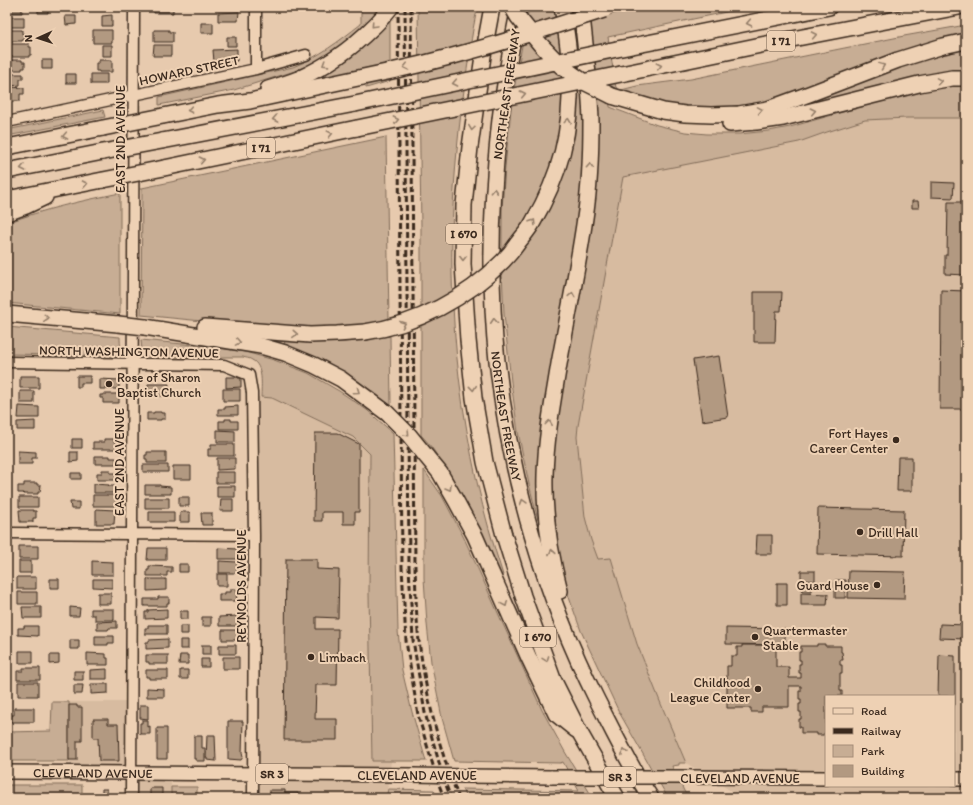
<svg xmlns="http://www.w3.org/2000/svg" width="973" height="805" viewBox="0 0 973 805" font-family="Itim,sans-serif">
<rect width="100%" height="100%" fill="#e7caae"/>
<filter id="ink" filterUnits="userSpaceOnUse"><feTurbulence type="fractalNoise" baseFrequency=".025" numOctaves="2"/><feDisplacementMap in="SourceGraphic" scale="8" xChannelSelector="R" yChannelSelector="G"/><feConvolveMatrix kernelMatrix="1 2 1 2 8 2 1 2 1" color-interpolation-filters="sRGB"/></filter>
<g filter="url(#ink)">
<path fill="#d7bba0" fill-rule="evenodd" d="M907 118H966V798H738L736 794 686 763 661 704 637 644 611 558 598 560 591 540 585 517 577 437 578 426 623 177 798 142 827 132 865 120ZM826 696H954V786H826Z
M254 397H261L272 398 353 437 370 454 369 593 372 761H391L388 789 386 798H255Z
M69 702H129V773H82L69 761Z
M134 776 171 777V798H134Z"/>
<path fill="#c7ad94" stroke="#816c59" d="M361 7H390V81L366 88 364 69 331 77H323L322 75 360 29 345 43 317 62 295 71 234 90 159 105V97L293 67C320 56 338 42 361 24Z
M418 7H478C474 21 472 35 470 49 466 76 462 102 459 130 454 178 451 226 452 275 453 344 462 414 477 482 484 513 493 544 503 575L499 576C482 537 466 497 441 462 435 452 429 443 421 435V228Z
M529 7H557L566 93 557 154 517 248 525 247 550 205 560 183 567 163 576 68 584 97 585 163 542 519 538 520 529 484 518 432 511 382 504 314 502 273V209L505 167 512 101Z
M588 7H601L604 17 632 7H750L608 37 616 88 621 90 637 86 691 79 904 36 966 25V34L795 93 754 105 729 109 671 107 640 99 609 86 610 107 657 125 685 132 707 134H739L769 131 790 127 910 93 943 87 966 85V118H907L865 120 827 132 799 142 623 177 578 426 577 437 585 517 591 540 598 559 611 558 637 644 661 704 686 763H679V765L672 766 685 793 736 794 738 798H668L619 712 581 631 565 586 560 560 555 521 552 487 551 467 557 411 590 228Z
M966 47V71L782 113 781 109 902 65Z
M103 110 105 117 7 136V130Z
M386 137 389 321 343 329 273 328 141 315 142 188Z
M120 193V314L7 303V223C44 209 81 201 120 193Z
M7 327 120 337C120 345 122 351 116 356L7 354Z
M390 336 391 406C370 389 349 373 324 361 311 354 297 350 284 345L285 341 344 342 362 340Z
M141 340 204 346 245 352 274 360 308 373 339 391 367 410 393 433 398 631 402 670 412 712 426 761H372L369 593 370 454 353 437 272 398 261 397C261 386 264 366 252 360 250 358 245 358 243 357H150L142 350Z
M424 470 442 496 464 538 542 710 565 752 593 798H466L462 789 579 791 563 762 560 763 454 761 442 718 431 662 427 624 424 578Z
M52 702H69V761H11V755H7V732L51 731Z
M7 785H82V798H7Z
M171 787H197V798H171Z
M388 789 434 790 437 798H386Z"/>
<path fill="#b29981" stroke="#3b2a1e" d="M10 7H23L22 8V13H10Z
M38 7H48V13H38Z
M154 7H173V13H154Z
M239 12 238 21H218V13Z
M112 15V26H102V16Z
M65 16H76V24L66 25Z
M10 17H24V27H10Z
M201 23H213V33H201Z
M10 30H22V34H25V40H22V41H10Z
M93 30H112V43H93Z
M154 30H169V32H173V42H154Z
M227 37H236V46H227Z
M9 44H29V47H31V55H29V57H9Z
M102 45H112V56H102Z
M154 45H171V56H153Z
M237 49V61L214 62 213 50Z
M10 60H22V62H25V68H22V70H10Z
M42 60H52V69H42Z
M99 60H112V72H99V71H96V63H99Z
M10 74H23V79H20V85L10 86Z
M66 74H76V83H66Z
M91 74H107V84H91Z
M10 87 24 88V94H20V101H10Z
M931 182 954 183 953 198 931 197Z
M912 201H918L919 208H912Z
M948 202H966V275L945 274V255H947Z
M941 290 966 291V409H940Z
M754 292H782L781 311H776L775 342H754Z
M719 356 728 417 702 421 693 360Z
M20 376H39V388H20Z
M77 376H90V383H81V387H77Z
M226 377H238V378H241V387L226 388Z
M100 379 119 380V389H100Z
M148 384H169L168 396H148Z
M223 389H240V401H223Z
M20 391H34V403H20Z
M103 394H119V403H103V398H100V395H103Z
M19 406 39 407V418H18Z
M238 406V415H218V409H225V407Z
M154 412H161V413H165V419H161V420H147V413H154Z
M225 419H231V421H238V429H219V421H225Z
M35 421V430H17V422Z
M217 430 235 431V442H217Z
M315 433H337L359 444V512H355V524H343V512H322V521H314Z
M72 439H82V448H72Z
M104 439H114V442H118L117 449H93V442H104Z
M211 444H234V456H208V449H211Z
M18 451 36 452V458H32V464H18Z
M70 452H78V461L70 462Z
M147 452H166V463H147V459H145V455H147Z
M95 456H110V458H116V464H95Z
M898 457H912V491H897Z
M217 458H235V469L217 470Z
M143 465H168V472H143Z
M173 466H191V479H173Z
M102 470H110V473H116V480H97V473H102Z
M216 472H235V483H216Z
M71 473H81V479H71Z
M24 483H37V485H41L40 492H38V494H24L23 493H18V486H24Z
M94 484 109 485 108 486H115V493H94Z
M145 485H160V486L171 487V494H145Z
M217 486H235V497H217Z
M93 495H118V506H93Z
M19 497H38V507H19Z
M179 497H189V506H179Z
M145 498H169V508H145Z
M221 499H233V511H220Z
M70 502H79V509H71Z
M818 508 904 510 903 556 817 554Z
M96 509 115 510 114 524H96Z
M19 510H33V511H36V518H33V522H20Z
M149 512H174V522H149Z
M180 512H190V522H180Z
M201 513H212V525H202Z
M757 535H772V554H756Z
M19 546H38V559H19Z
M148 548H166V560H147Z
M218 548 238 549V559H218Z
M286 559H317V569L339 570 338 618 316 617V629H338L337 685H316L315 719H337V740H284Z
M19 561H31V573H19Z
M92 561 113 562V575H92Z
M219 561 237 562V573H219Z
M179 564H188V572H179Z
M149 566 172 567V572H167V576H147V570H149Z
M801 571H815V581L801 580Z
M849 571 905 572 904 599 848 598Z
M217 574H227V586H217Z
M17 577H36V589H17Z
M50 579H59V588H50Z
M93 579H112V588L93 587Z
M147 579H166V590L147 591Z
M835 580H846L845 598H835Z
M801 582H812V591H802Z
M777 583H787V605H777Z
M231 589H236L237 601H219V594H225V592H231Z
M18 592H37V604H18Z
M98 593H111V604H98Z
M801 593 828 594 827 605H801Z
M158 597H169V603H167V606H144V599H158Z
M22 607H41V618H23Z
M70 607 80 608 79 616H70Z
M91 609H114V620H95V615H91Z
M167 609V618L145 619V612H148V610Z
M180 611H188V619H180Z
M237 616V626H219V617Z
M202 617H211V626H202Z
M117 621V628H109L108 630H97V622Z
M940 624 966 625V639L939 638Z
M148 625H167V634H145V628H148Z
M24 626H38V636L18 635V628H24Z
M180 626H188V634H180Z
M726 628 785 629V645L726 644Z
M222 630H240V640H222Z
M95 636H114V643H108V645H95Z
M168 639V648L146 649V642H149V640Z
M70 640H79V649H70Z
M180 640H188V649H180Z
M817 644H825V646H841V652H842L843 660H840V665H842V673H840V691H842V696H826V733H824V735H817V733H801V727H799V719H801V712H799V704H801V699H799V691H801V686H789V707H762V712H751V708H727V666H731V656H737V647H742V645H771V647H776V667H789V678H801V673H799V664H801V660H799V652H801V646H817Z
M202 645H211V654H202Z
M219 645H236V654H219Z
M19 651H33V663H19Z
M87 653 106 654V658H108V665H87Z
M50 655H59V663L50 664Z
M146 655H168V664H149V662H146Z
M180 655H188V664H179Z
M939 655 955 656V705H954V696H938Z
M223 657H239V669H223Z
M201 659H209V667H201Z
M23 668H40V680H17V671H23Z
M107 669V679H90V670Z
M146 670H168V679H149V677H146Z
M180 670H188V679H180Z
M74 671H83V680H74Z
M18 682H38V696H18Z
M91 684H108V693L91 694Z
M74 685H83L82 694H74Z
M147 688 164 689V697H147Z
M69 705H77V707H82V741H77V760H69Z
M140 705H148V719L140 718Z
M14 708H34V722H11V715H14Z
M93 719H108V724H118L119 761H99L98 738H93Z
M142 720H148V727L150 726V734H140V723H142Z
M228 721H243L242 753 243 757 241 760 228 759Z
M157 728H167V759H157Z
M207 735H215L216 761 207 760V758H206Z
M194 736H202V748H205V761H196V759H194Z
M150 788H162V798H150Z
M102 789H107V798H97V793H102Z
M270 790H285V793H298V798H270Z"/>
<g fill="none" stroke-linecap="round" stroke-linejoin="round">
<g stroke="#3b2a1e" stroke-width="13">
<path id="minor" d="M256 69V7
M7 122 256 69 306 55
M7 362 224 365 249 375 252 393 254 535 253 798
M7 533 254 535
M131 798 134 7"/>
</g>
<g stroke="#3b2a1e" stroke-width="16">
<g id="major">
<path id="s1" d="M7 772 413 775"/>
<path d="M464 776 552 777"/>
<path d="M689 777 826 778"/>
<path d="M954 779H966"/>
</g>
</g>
<g stroke="#3b2a1e" stroke-width="18">
<g id="highway">
<path d="M492 7 483 56 470 147 464 205 463 264 468 340 474 398 485 462 504 535 523 596 553 679 580 733 617 798"/>
<path id="s2" d="M519 7C511 48 503 88 499 129 491 205 489 285 497 361 510 478 544 595 597 700 614 733 630 767 651 798"/>
<path d="M617 49 829 7"/>
<path d="M621 74 761 45 959 7"/>
<path d="M268 89C278 86 288 83 298 79 325 67 351 49 372 28 379 22 385 14 391 7"/>
<path d="M612 96 663 111 685 114 711 115 739 114 768 109 809 94 898 60 943 46 966 41"/>
<path d="M163 116 218 105 250 101 363 77"/>
<path d="M730 124 756 122 783 118 919 84 952 78H966"/>
<path d="M162 141 355 104"/>
<path d="M7 147 103 128"/>
<path d="M164 168 357 128"/>
<path d="M7 171 103 152"/>
<path d="M7 199 103 180"/>
<path d="M7 213 26 206 45 197"/>
<path d="M517 244C522 237 529 230 533 222 560 176 572 130 570 77 570 53 566 30 562 7"/>
<path d="M7 314 118 324"/>
<path d="M145 327 261 346 285 353 314 365 341 379 387 413"/>
<path d="M205 327 310 335 337 334 365 332"/>
<path d="M426 456 440 473 456 501 475 536 529 658 556 714 576 730"/>
<path d="M560 591C550 554 544 513 545 475 546 437 553 401 559 364 568 315 578 267 585 218 590 186 591 153 591 121 590 83 585 45 581 7"/>
</g>
</g>
<use href="#minor" stroke="#eed1b4" stroke-width="10"/>
<use href="#major" stroke="#eed1b4" stroke-width="13"/>
<use href="#highway" stroke="#eed1b4" stroke-width="15"/>
<path stroke="#3b2a1e" stroke-width="3" stroke-dasharray="6 3" stroke-linecap="butt" d="M398 7 402 567 406 641 418 715 438 782 444 798
M405 7 409 567 413 640 425 713 444 780 451 798
M411 7 415 567C416 592 416 617 419 641 426 694 438 748 459 798"/>
<g stroke="#3b2a1e" stroke-width="16" stroke-linecap="butt">
<path id="major-bridge" d="M413 775 464 776
M552 777H689"/>
</g>
<g stroke="#3b2a1e" stroke-width="18" stroke-linecap="butt">
<path id="highway-bridge" d="M512 7 518 17 540 44 561 66 584 82 612 96
M363 77C445 61 525 36 604 10
M355 104 617 49
M103 128 163 116
M357 128 621 74
M103 152 162 141
M103 180 164 168
M118 324 145 327
M365 332C416 325 467 298 503 261 508 256 513 250 517 244
M387 413 409 435 426 456"/>
</g>
<use href="#major-bridge" stroke="#eed1b4" stroke-width="13"/>
<use href="#highway-bridge" stroke="#eed1b4" stroke-width="15"/>
</g>
<defs><path id="oneway-chevron" d="M-2-3.5L2.5 0L-2 3.5" fill="none" stroke-width="1.6" stroke-linecap="round" stroke-linejoin="round"/></defs>
<g stroke="#947e69">
<use href="#oneway-chevron" transform="translate(749 23) rotate(169)"/>
<use href="#oneway-chevron" transform="translate(374 25) rotate(133)"/>
<use href="#oneway-chevron" transform="translate(814 35) rotate(-11)"/>
<use href="#oneway-chevron" transform="translate(325 64) rotate(148)"/>
<use href="#oneway-chevron" transform="translate(659 66) rotate(-12)"/>
<use href="#oneway-chevron" transform="translate(882 66) rotate(-21)"/>
<use href="#oneway-chevron" transform="translate(406 67) rotate(167)"/>
<use href="#oneway-chevron" transform="translate(939 81) rotate(-9)"/>
<use href="#oneway-chevron" transform="translate(455 83) rotate(169)"/>
<use href="#oneway-chevron" transform="translate(523 94) rotate(-12)"/>
<use href="#oneway-chevron" transform="translate(190 110) rotate(169)"/>
<use href="#oneway-chevron" transform="translate(760 110) rotate(-10)"/>
<use href="#oneway-chevron" transform="translate(813 111) rotate(-13)"/>
<use href="#oneway-chevron" transform="translate(275 119) rotate(169)"/>
<use href="#oneway-chevron" transform="translate(396 120) rotate(-11)"/>
<use href="#oneway-chevron" transform="translate(568 121) rotate(-83)"/>
<use href="#oneway-chevron" transform="translate(472 128) rotate(98)"/>
<use href="#oneway-chevron" transform="translate(330 134) rotate(-12)"/>
<use href="#oneway-chevron" transform="translate(65 136) rotate(169)"/>
<use href="#oneway-chevron" transform="translate(202 160) rotate(-12)"/>
<use href="#oneway-chevron" transform="translate(590 166) rotate(-86)"/>
<use href="#oneway-chevron" transform="translate(23 168) rotate(169)"/>
<use href="#oneway-chevron" transform="translate(85 184) rotate(-11)"/>
<use href="#oneway-chevron" transform="translate(494 191) rotate(-87)"/>
<use href="#oneway-chevron" transform="translate(533 222) rotate(-58)"/>
<use href="#oneway-chevron" transform="translate(463 258) rotate(91)"/>
<use href="#oneway-chevron" transform="translate(572 295) rotate(-80)"/>
<use href="#oneway-chevron" transform="translate(46 318) rotate(5)"/>
<use href="#oneway-chevron" transform="translate(494 321) rotate(-94)"/>
<use href="#oneway-chevron" transform="translate(403 324) rotate(-20)"/>
<use href="#oneway-chevron" transform="translate(295 334) rotate(4)"/>
<use href="#oneway-chevron" transform="translate(238 342) rotate(10)"/>
<use href="#oneway-chevron" transform="translate(473 388) rotate(84)"/>
<use href="#oneway-chevron" transform="translate(357 391) rotate(35)"/>
<use href="#oneway-chevron" transform="translate(549 423) rotate(-83)"/>
<use href="#oneway-chevron" transform="translate(407 434) rotate(47)"/>
<use href="#oneway-chevron" transform="translate(449 488) rotate(60)"/>
<use href="#oneway-chevron" transform="translate(523 502) rotate(-106)"/>
<use href="#oneway-chevron" transform="translate(552 552) rotate(-100)"/>
<use href="#oneway-chevron" transform="translate(505 604) rotate(66)"/>
<use href="#oneway-chevron" transform="translate(546 659) rotate(70)"/>
<use href="#oneway-chevron" transform="translate(624 752) rotate(-117)"/>
</g>
</g>
<g fill="#3b2a1e" stroke="#eed1b4" stroke-width="1.5">
<circle cx="109" cy="384" r="4"/>
<circle cx="896" cy="440" r="4"/>
<circle cx="860" cy="532" r="4"/>
<circle cx="877" cy="585" r="4"/>
<circle cx="755" cy="637" r="4"/>
<circle cx="311" cy="657" r="4"/>
<circle cx="758" cy="689" r="4"/>
</g>
<g text-anchor="middle" stroke-width="4" stroke-linejoin="round" paint-order="stroke">
<g fill="#eed1b4" stroke="#715c4b" stroke-width="1">
<rect x="767" y="31" width="28" height="20" rx="3"/>
<rect x="247" y="138" width="28" height="20" rx="3"/>
<rect x="446" y="224" width="36" height="20" rx="3"/>
<rect x="520" y="627" width="36" height="20" rx="3"/>
<rect x="256" y="764" width="32" height="20" rx="3"/>
<rect x="604" y="767" width="32" height="20" rx="3"/>
</g>
<g font-size="12" font-weight="bold" fill="#3b2a1e">
<text x="781" y="45">I 71</text>
<text x="261" y="152">I 71</text>
<text x="464" y="238">I 670</text>
<text x="538" y="641">I 670</text>
<text x="272" y="778">SR 3</text>
<text x="620" y="781">SR 3</text>
</g>
<g font-size="13" fill="#3b2a1e" stroke="#eed1b4">
<text transform="translate(189 70) rotate(-12)" y="5">HOWARD STREET</text>
<text transform="translate(506 94) rotate(-82)" y="5">NORTHEAST FREEWAY</text>
<text transform="translate(120 139) rotate(-90)" y="5">EAST 2ND AVENUE</text>
<text transform="translate(129 351) rotate(1)" y="5">NORTH WASHINGTON AVENUE</text>
<text dy="5" stroke="none"><textPath href="#s2" startOffset="412">NORTHEAST FREEWAY</textPath></text>
<text transform="translate(119 462) rotate(-90)" y="5">EAST 2ND AVENUE</text>
<text transform="translate(241 586) rotate(-90)" y="5">REYNOLDS AVENUE</text>
<text dy="5" stroke="none"><textPath href="#s1" startOffset="86">CLEVELAND AVENUE</textPath></text>
<text x="417" y="780">CLEVELAND AVENUE</text>
<text x="740" y="783">CLEVELAND AVENUE</text>
</g>
<g font-size="13" fill="#3b2a1e" stroke="#eed1b4" text-anchor="start">
<text x="117" y="382">Rose of Sharon<tspan x="117" dy="15">Baptist Church</tspan></text>
<text x="888" y="438" text-anchor="end">Fort Hayes<tspan x="888" dy="15">Career Center</tspan></text>
<text x="868" y="537">Drill Hall</text>
<text x="869" y="590" text-anchor="end">Guard House</text>
<text x="763" y="635">Quartermaster<tspan x="763" dy="15">Stable</tspan></text>
<text x="319" y="662">Limbach</text>
<text x="750" y="687" text-anchor="end">Childhood<tspan x="750" dy="15">League Center</tspan></text>
</g>
</g>
<rect width="973" height="805" fill="none" stroke="#eed1b4" stroke-width="24"/>
<rect x="12" y="12" width="949" height="781" fill="none" stroke="#3b2a1e" stroke-width="1.5" filter="url(#ink)"/>
<rect x="825" y="695" width="130" height="92" fill="#eed1b4" stroke="#a68e78"/>
<rect x="833" y="708" width="20" height="6" fill="#eed1b4" stroke="#a68e78"/>
<text x="861" y="715" font-size="12" fill="#3b2a1e">Road</text>
<rect x="833" y="728" width="20" height="6" fill="#3b2a1e" stroke="#a68e78"/>
<text x="861" y="735" font-size="12" fill="#3b2a1e">Railway</text>
<rect x="833" y="745" width="20" height="12" fill="#c7ad94" stroke="#a68e78"/>
<text x="861" y="755" font-size="12" fill="#3b2a1e">Park</text>
<rect x="833" y="765" width="20" height="12" fill="#b29981" stroke="#a68e78"/>
<text x="861" y="775" font-size="12" fill="#3b2a1e">Building</text>
<g transform="translate(38 38) rotate(267)" stroke="#eed1b4" stroke-width="3" paint-order="stroke">
<path d="M0-3L7 15L0 10L-7 15Z" fill="#3b2a1e"/>
<text y="-6" font-size="11" font-weight="bold" text-anchor="middle" fill="#3b2a1e">N</text>
</g>
</svg>
